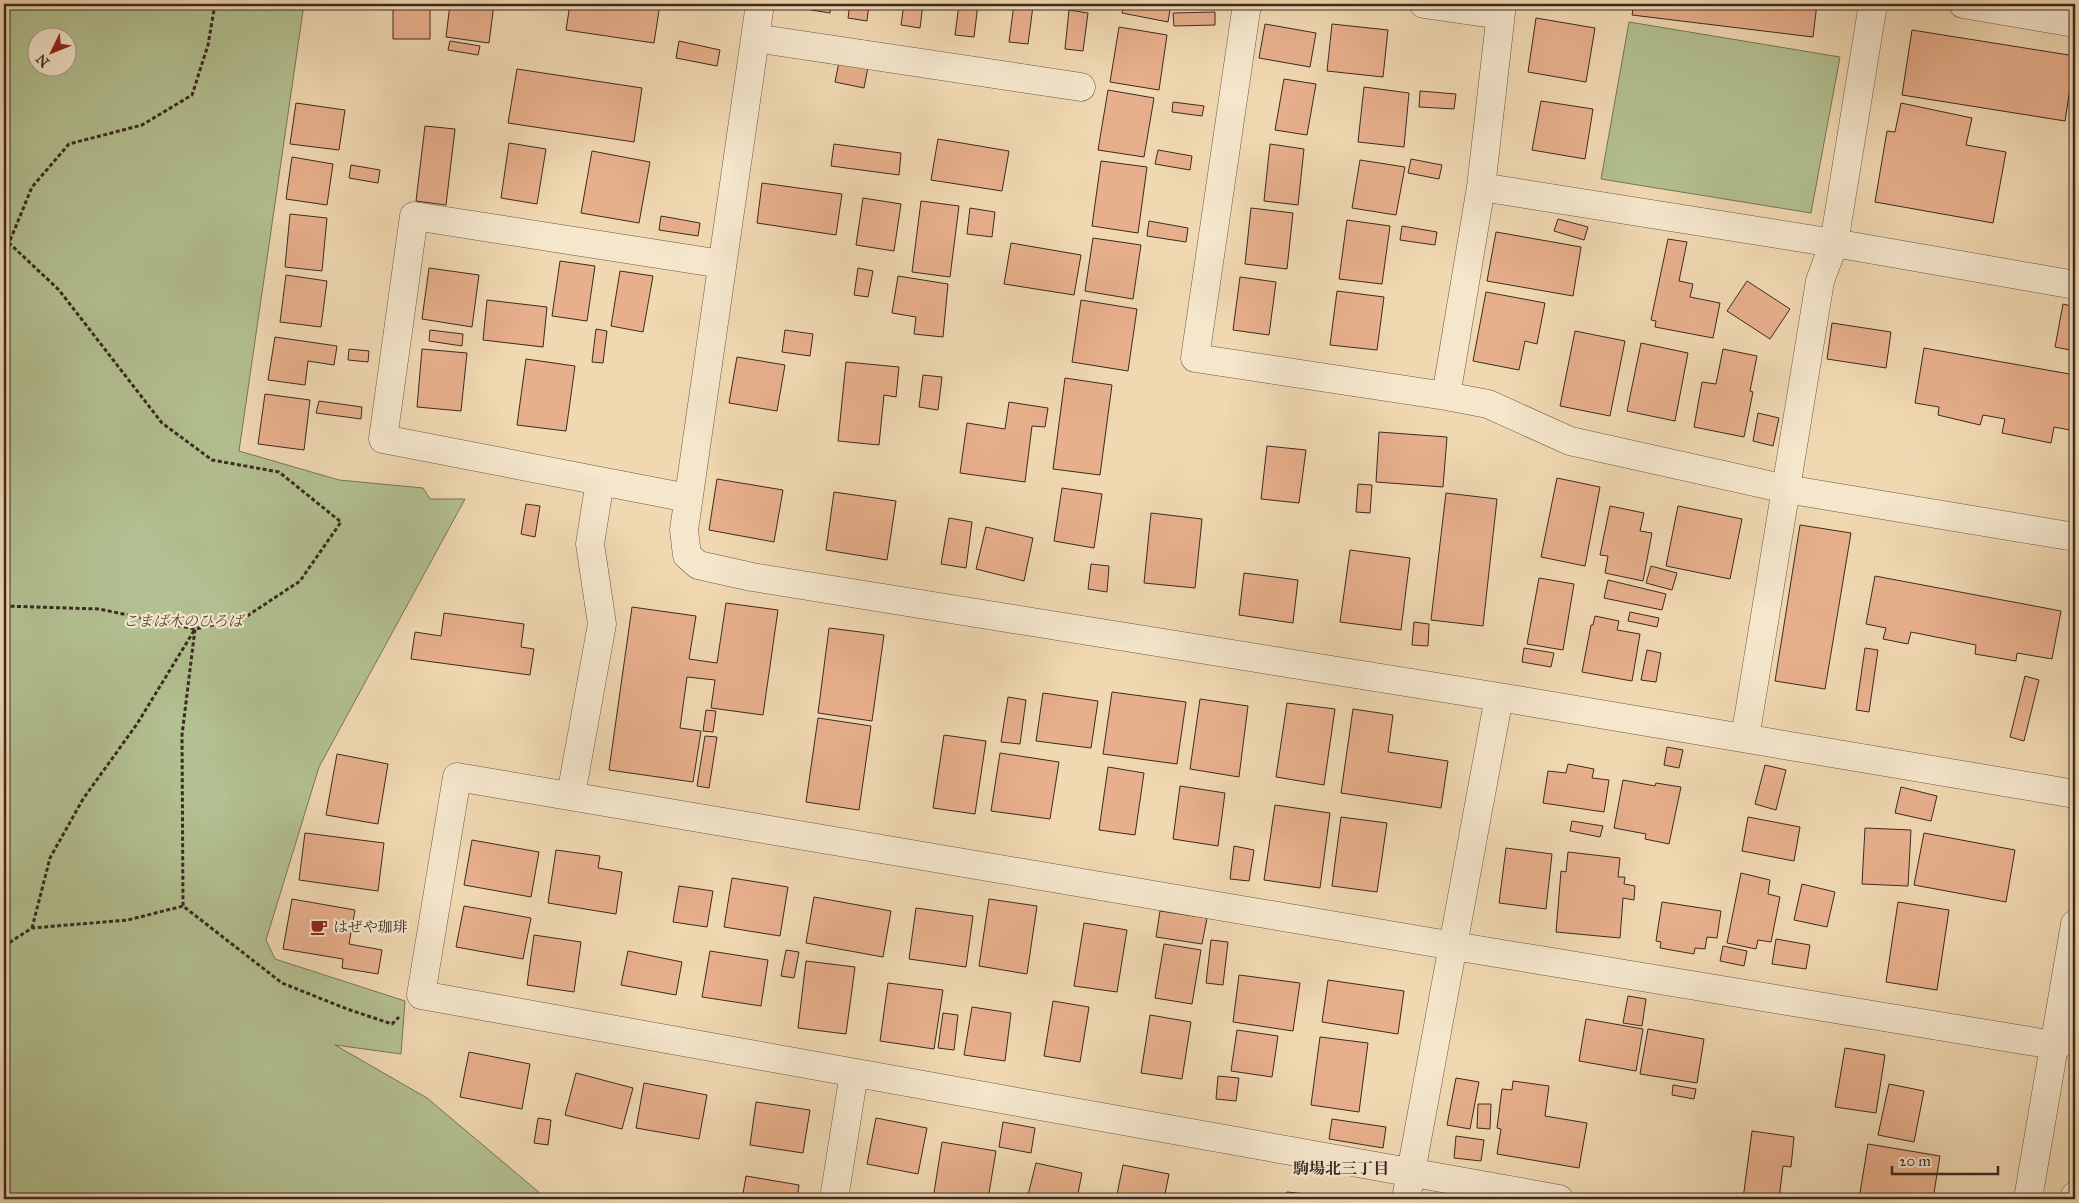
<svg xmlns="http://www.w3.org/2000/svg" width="2079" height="1203" viewBox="0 0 2079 1203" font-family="'IM FELL Great Primer','Noto Serif JP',serif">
<rect width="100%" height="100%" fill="#f0d8b1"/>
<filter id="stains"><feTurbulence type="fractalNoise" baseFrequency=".004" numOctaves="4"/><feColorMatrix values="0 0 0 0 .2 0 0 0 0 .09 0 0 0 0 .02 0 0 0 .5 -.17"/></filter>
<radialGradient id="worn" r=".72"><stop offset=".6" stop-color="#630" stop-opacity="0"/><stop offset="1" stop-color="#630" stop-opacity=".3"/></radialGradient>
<path fill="#b3c091" stroke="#78755a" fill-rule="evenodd" d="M4 4H304L239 451 339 480 423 488 430 499H465L319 767 266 940 275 959 405 1001 401 1054 335 1045 427 1098 547 1199H4ZM38 38H68V68H38Z
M1629 22 1840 57 1811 213 1601 179Z"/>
<path fill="#e8af8c" stroke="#3c2a22" d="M393 4H430V39H393Z
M450 4H494L489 43 446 37Z
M570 4H660L654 43 566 30Z
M812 4H831L830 13 811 10Z
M850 4H869L867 21 848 18Z
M904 4H923L920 28 901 25Z
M959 4H978L974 37 955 35Z
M1014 4 1033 6 1028 44 1009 42Z
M1124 4H1171L1168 22 1122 13Z
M1634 4H1817L1813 37 1632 15Z
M1069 10 1088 13 1083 51 1065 49Z
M1215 12V25L1174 26 1173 13Z
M1536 18 1595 28 1586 82 1528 72Z
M1265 24 1316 33 1310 67 1259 58Z
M1332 24 1388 30 1383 77 1327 71Z
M1119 27 1167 35 1159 90 1110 82Z
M1912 30 2075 56 2065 121 1902 95Z
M450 41 480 46 478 55 448 50Z
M679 41 720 50 717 66 676 58Z
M839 62 868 67 864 88 835 82Z
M517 69 642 88 634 142 508 123Z
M1284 79 1316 84 1307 135 1275 130Z
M1364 87 1409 93 1404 147 1358 142Z
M1108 90 1154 98 1144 157 1098 150Z
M1420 91 1456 94 1454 109 1419 107Z
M1541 101 1593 109 1585 159 1532 150Z
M1173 102 1204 106 1202 116 1172 112Z
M296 103 345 110 339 150 290 144Z
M1901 103 1972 118 1966 145 2006 152 1993 223 1875 202 1887 131 1895 132Z
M425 126 455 129 446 205 416 201Z
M938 139 1009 151 1002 191 931 180Z
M509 143 546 149 537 204 501 198Z
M834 144 901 153 899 175 831 166Z
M1270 144 1304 149 1298 205 1264 201Z
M1158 150 1192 156 1190 170 1155 164Z
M592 151 650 162 639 223 581 213Z
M292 157 333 164 327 205 286 199Z
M1411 159 1442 165 1439 179 1408 173Z
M1360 160 1405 167 1396 215 1352 208Z
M1101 161 1147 167 1138 233 1092 226Z
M351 165 380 170 378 183 349 178Z
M762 183 842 194 836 235 757 223Z
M863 198 901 204 894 251 856 245Z
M921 201 959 206 950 277 912 272Z
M970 208 995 212 992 237 967 234Z
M1251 208 1293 213 1287 269 1245 264Z
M290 214 327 218 322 271 285 267Z
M661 216 700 223 698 236 659 230Z
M1558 219 1588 227 1584 240 1554 231Z
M1347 220 1390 226 1382 284 1339 279Z
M1149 221 1188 228 1186 242 1147 236Z
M1402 226 1437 232 1435 245 1400 240Z
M1496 232 1581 247 1573 296 1487 281Z
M1093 238 1141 245 1133 299 1085 291Z
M1668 239 1687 242 1679 281 1693 284 1690 297 1720 303 1713 338 1655 327 1656 321 1651 320Z
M1011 243 1081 255 1074 295 1004 284Z
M560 261 595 266 587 321 552 316Z
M429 268 479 275 472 327 422 319Z
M858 268 873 271 868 297 854 295Z
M620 271 653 276 643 332 611 326Z
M286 275 327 281 321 327 280 322Z
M898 276 948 284 943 337 914 334 916 317 892 313Z
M1240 277 1276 282 1269 335 1233 330Z
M1747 281 1790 309 1770 339 1727 311Z
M1337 291 1384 297 1377 350 1330 345Z
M1486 292 1545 303 1537 344 1525 341 1519 370 1473 361Z
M487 300 547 307 543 347 483 340Z
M1081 300 1137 309 1128 371 1072 362Z
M2063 304 2075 307V351L2055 347Z
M1832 323 1891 332 1886 368 1827 359Z
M596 329 607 331 603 363 592 362Z
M430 330 463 334 462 346 429 341Z
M785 330 813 334 810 356 782 352Z
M1575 331 1625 341 1610 416 1560 406Z
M275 337 337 346 334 365 308 361 305 385 268 380Z
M1641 343 1688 353 1675 421 1627 411Z
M1924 348 2075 375V431L2054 427 2051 443 2002 433 2005 419 1983 415 1980 425 1938 415 1939 407 1915 403Z
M349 349 369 351 368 362 348 360Z
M422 349 467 353 461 411 417 407Z
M1723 349 1757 356 1750 391 1753 392 1744 437 1694 427 1702 382 1716 384Z
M737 357 785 365 777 411 729 403Z
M526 359 575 366 566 431 517 425Z
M846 362 899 367 896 397 884 395 879 445 838 441Z
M923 375 942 377 938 410 919 407Z
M1065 378 1112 385 1100 475 1053 469Z
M265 394 310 400 304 450 258 444Z
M319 401 362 407 361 419 316 413Z
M1009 402 1048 408 1045 427 1032 426 1025 482 960 473 967 423 1005 429Z
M1758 413 1779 418 1773 446 1753 441Z
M1379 432 1447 437 1443 487 1376 482Z
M1267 446 1306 450 1299 503 1261 499Z
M1557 478 1600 487 1585 566 1541 557Z
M717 479 783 490 774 542 709 530Z
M1358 484 1372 485 1370 513 1356 512Z
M1062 488 1102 494 1094 548 1054 541Z
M834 492 896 501 887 560 826 550Z
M1446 493 1497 499 1483 626 1431 620Z
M526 504 540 506 535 537 521 534Z
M1610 506 1644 513 1640 531 1652 533 1643 581 1605 573 1608 556 1600 555Z
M1678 506 1742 519 1730 579 1666 566Z
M1151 513 1202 519 1195 588 1144 583Z
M949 518 972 522 966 568 941 564Z
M1800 525 1851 533 1825 689 1775 681Z
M986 527 1033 538 1024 581 976 569Z
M1350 550 1410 558 1401 630 1340 622Z
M1091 564 1109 566 1107 592 1088 589Z
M1651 566 1677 573 1672 590 1646 583Z
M1244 573 1298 580 1293 623 1239 615Z
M1875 576 2061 611 2052 659 2017 653 2016 661 1975 654 1976 645 1911 632 1908 644 1883 639 1886 628 1866 624Z
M1539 578 1574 584 1563 650 1527 644Z
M1608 580 1666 594 1662 610 1604 598Z
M726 603 778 610 763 715 711 708 715 680 687 677 680 728 701 731 693 782 609 770 632 607 696 616 689 659 717 663Z
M1630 612 1659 618 1657 627 1628 621Z
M444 613 524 624 521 647 534 649 530 675 411 659 415 632 441 636Z
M1595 616 1619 621 1617 630 1640 634 1632 681 1582 672 1591 625H1593Z
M1414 622 1429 624 1428 646 1412 645Z
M829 628 884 635 872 721 818 713Z
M1524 648 1554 653 1551 667 1522 662Z
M1865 648 1878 650 1869 712 1856 710Z
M1647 650 1661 653 1656 682 1641 680Z
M2025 676 2039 680 2024 741 2010 737Z
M1112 692 1186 702 1177 764 1103 754Z
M1043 693 1098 701 1091 748 1036 741Z
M1008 697 1026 700 1020 744 1001 742Z
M1200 699 1248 706 1239 777 1190 769Z
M1287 703 1335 709 1324 785 1276 777Z
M1353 709 1393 715 1388 752 1448 761 1441 808 1341 793Z
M706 710 716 711 713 732 703 731Z
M818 718 871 726 859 810 806 802Z
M944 735 986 741 975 814 933 808Z
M705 736 717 737 709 788 697 786Z
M1667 747 1683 750 1679 768 1664 765Z
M1000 753 1059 762 1050 819 991 811Z
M337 754 388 764 378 824 326 815Z
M1568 764 1594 769 1592 778 1609 780 1604 812 1543 803 1548 771 1566 773Z
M1765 765 1786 770 1776 810 1755 804Z
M1108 767 1144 773 1135 835 1099 830Z
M1623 780 1655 786 1656 783 1681 787 1669 844 1645 839 1646 834 1614 828Z
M1180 786 1225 793 1218 846 1173 839Z
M1901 787 1937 796 1931 821 1895 813Z
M1275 805 1330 813 1320 888 1264 880Z
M1341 817 1387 823 1377 892 1332 886Z
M1748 817 1800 827 1794 861 1742 851Z
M1572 821 1603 826 1600 837 1570 831Z
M1865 828 1911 830 1908 886 1862 884Z
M305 833 384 843 378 891 299 880Z
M1924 833 2015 850 2006 902 1914 885Z
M472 840 539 852 531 897 464 885Z
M1234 846 1254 850 1249 881 1230 879Z
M1506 848 1552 854 1546 909 1499 903Z
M556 850 600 856 598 868 622 872 616 914 548 903Z
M1568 852 1620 858 1618 877H1625L1624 884 1635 886 1634 900 1623 898 1620 938 1556 932 1561 871 1566 872Z
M1741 873 1770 880 1768 894 1780 897 1771 942 1758 940 1756 949 1727 943Z
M732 878 788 887 780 936 724 927Z
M1802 884 1835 892 1827 927 1794 920Z
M679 886 713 891 707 927 673 922Z
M814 897 891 911 883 957 806 943Z
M292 899 355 910 349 944 382 950 378 974 342 968 343 959 283 949Z
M989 899 1037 906 1027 974 979 966Z
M1662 902 1721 911 1717 938 1707 937 1705 949 1695 948 1694 954 1660 948 1661 942 1656 941Z
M1898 902 1949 910 1937 990 1886 982Z
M464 906 531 918 523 959 456 947Z
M916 908 973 916 966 967 909 959Z
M1160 911 1207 918 1202 944 1156 937Z
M1084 923 1127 930 1117 992 1074 986Z
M534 935 581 942 574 992 527 985Z
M1776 939 1810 945 1806 969 1772 964Z
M1211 940 1228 942 1223 985 1206 983Z
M1164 944 1201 950 1192 1004 1155 998Z
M1723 946 1747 951 1744 966 1720 961Z
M786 950 799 952 794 978 781 976Z
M628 951 682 962 676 995 621 985Z
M710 951 768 960 761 1006 702 997Z
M806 961 855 967 846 1034 798 1028Z
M1239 975 1300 983 1293 1031 1233 1022Z
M1328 980 1404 991 1398 1034 1322 1022Z
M888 983 943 990 934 1049 880 1041Z
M1628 996 1646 999 1642 1026 1623 1023Z
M1053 1001 1089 1007 1080 1062 1044 1056Z
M972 1007 1011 1013 1005 1061 964 1055Z
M943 1013 958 1015 954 1050 938 1048Z
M1150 1015 1191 1022 1182 1079 1141 1073Z
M1586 1019 1643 1029 1636 1071 1579 1061Z
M1648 1029 1704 1039 1697 1083 1640 1074Z
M1237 1030 1278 1036 1272 1077 1231 1071Z
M1320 1037 1368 1043 1359 1112 1311 1105Z
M1845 1048 1885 1055 1876 1113 1835 1107Z
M469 1052 530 1064 522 1109 460 1097Z
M576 1073 633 1088 622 1129 565 1115Z
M1218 1076 1239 1078 1236 1101 1216 1099Z
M1456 1078 1479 1082 1470 1129 1447 1125Z
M1513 1081 1549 1086 1545 1116 1587 1123 1579 1168 1497 1154 1501 1129 1497 1128 1502 1089 1512 1090Z
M644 1083 707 1095 699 1139 636 1128Z
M1889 1084 1924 1091 1914 1142 1878 1135Z
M1673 1085 1696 1089 1694 1099 1672 1095Z
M756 1102 810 1110 803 1153 750 1145Z
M1478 1104H1491L1490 1129 1477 1128Z
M538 1118 551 1120 548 1145 534 1143Z
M876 1118 927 1128 918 1174 867 1164Z
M1332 1119 1386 1127 1383 1148 1329 1139Z
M1003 1122 1035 1128 1031 1153 999 1147Z
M1752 1131 1794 1137 1791 1167 1783 1166 1779 1199H1743Z
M1456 1136 1484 1140 1481 1161 1454 1158Z
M942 1142 996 1151 988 1199H933Z
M1868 1144 1940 1156 1933 1199H1859Z
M1036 1163 1082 1173 1077 1199H1027Z
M1123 1165 1169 1174 1164 1199H1116Z
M746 1176 799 1185 797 1199H742Z
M1287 1192 1335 1197 1334 1199H1286Z
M863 1193 898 1199H862Z"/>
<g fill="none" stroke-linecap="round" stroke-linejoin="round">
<g stroke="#695646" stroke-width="29">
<path id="minor" d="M760 4 684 530 687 555 698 565 752 577 1499 697 2075 794
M1247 4 1195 358 1446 396 1481 187 1502 4
M1424 4 1500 15
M1963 4 2075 23
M755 38 1081 87
M1481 187 1834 243 2075 285
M1446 396 1488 404 1570 441 1786 489 2075 537
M688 498 383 439 414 216 722 264
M1745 738 1820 281 1834 243 1873 4
M571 795 602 624 590 544 600 481
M834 1199 854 1073
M1406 1199 1499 697
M1559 1199 421 995 457 777 1454 946 2054 1045 2075 1039"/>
</g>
<g stroke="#695646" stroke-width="29">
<path id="tertiary" d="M2028 1199 2075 924
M2075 1199V1196"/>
</g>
<path stroke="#3c2a22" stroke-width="3" stroke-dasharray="4 2.5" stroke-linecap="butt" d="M215 4 208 45 192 95 142 125 69 144 32 187 9 243 59 290 162 423 212 460 279 472 341 522 300 581 244 618 195 629 182 735 183 906 282 983 347 1009 392 1024 399 1017
M4 606 99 609 195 629 137 724 83 799 50 858 32 928
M4 946 32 928 128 920 183 906"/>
<use href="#minor" stroke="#f5e6cc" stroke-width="28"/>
<use href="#tertiary" stroke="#f5e6cc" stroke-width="28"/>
</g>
<defs>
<g id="cafe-bare" transform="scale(1.35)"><path d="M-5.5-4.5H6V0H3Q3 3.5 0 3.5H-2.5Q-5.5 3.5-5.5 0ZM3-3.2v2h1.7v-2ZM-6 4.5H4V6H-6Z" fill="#8f2418" stroke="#f5e6cc" stroke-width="2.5" paint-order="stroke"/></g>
</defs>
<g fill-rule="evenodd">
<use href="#cafe-bare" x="319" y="927"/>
</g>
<g text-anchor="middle" stroke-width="4.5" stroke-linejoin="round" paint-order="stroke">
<g font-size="15" font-style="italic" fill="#544838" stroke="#f5e6cc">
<text x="183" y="626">こまば木のひろば</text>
</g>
<g font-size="15" fill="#3c2a22" stroke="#f5e6cc" text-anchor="start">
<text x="333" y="932">はぜや珈琲</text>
</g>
<g font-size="16" font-weight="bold" fill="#3c2a22" stroke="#f5e6cc">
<text x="1341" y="1174">駒場北三丁目</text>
</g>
</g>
<rect width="2079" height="1203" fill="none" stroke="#f0d8b1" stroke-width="20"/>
<rect x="5" y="5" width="2069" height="1193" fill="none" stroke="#3c2a22" stroke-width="2.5"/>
<rect x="10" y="10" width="2059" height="1183" fill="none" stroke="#3c2a22"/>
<g transform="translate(52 52) rotate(227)"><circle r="24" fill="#f5e6cc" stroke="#ab9b88"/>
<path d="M0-4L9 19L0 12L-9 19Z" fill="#8f2418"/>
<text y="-8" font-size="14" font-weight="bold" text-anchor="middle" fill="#3c2a22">N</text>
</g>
<path d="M1892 1166v8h106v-8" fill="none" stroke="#3c2a22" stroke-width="2.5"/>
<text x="1899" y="1166" font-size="15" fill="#3c2a22" stroke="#f5e6cc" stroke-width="4" paint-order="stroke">20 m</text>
<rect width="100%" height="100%" filter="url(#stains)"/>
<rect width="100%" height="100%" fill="url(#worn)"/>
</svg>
